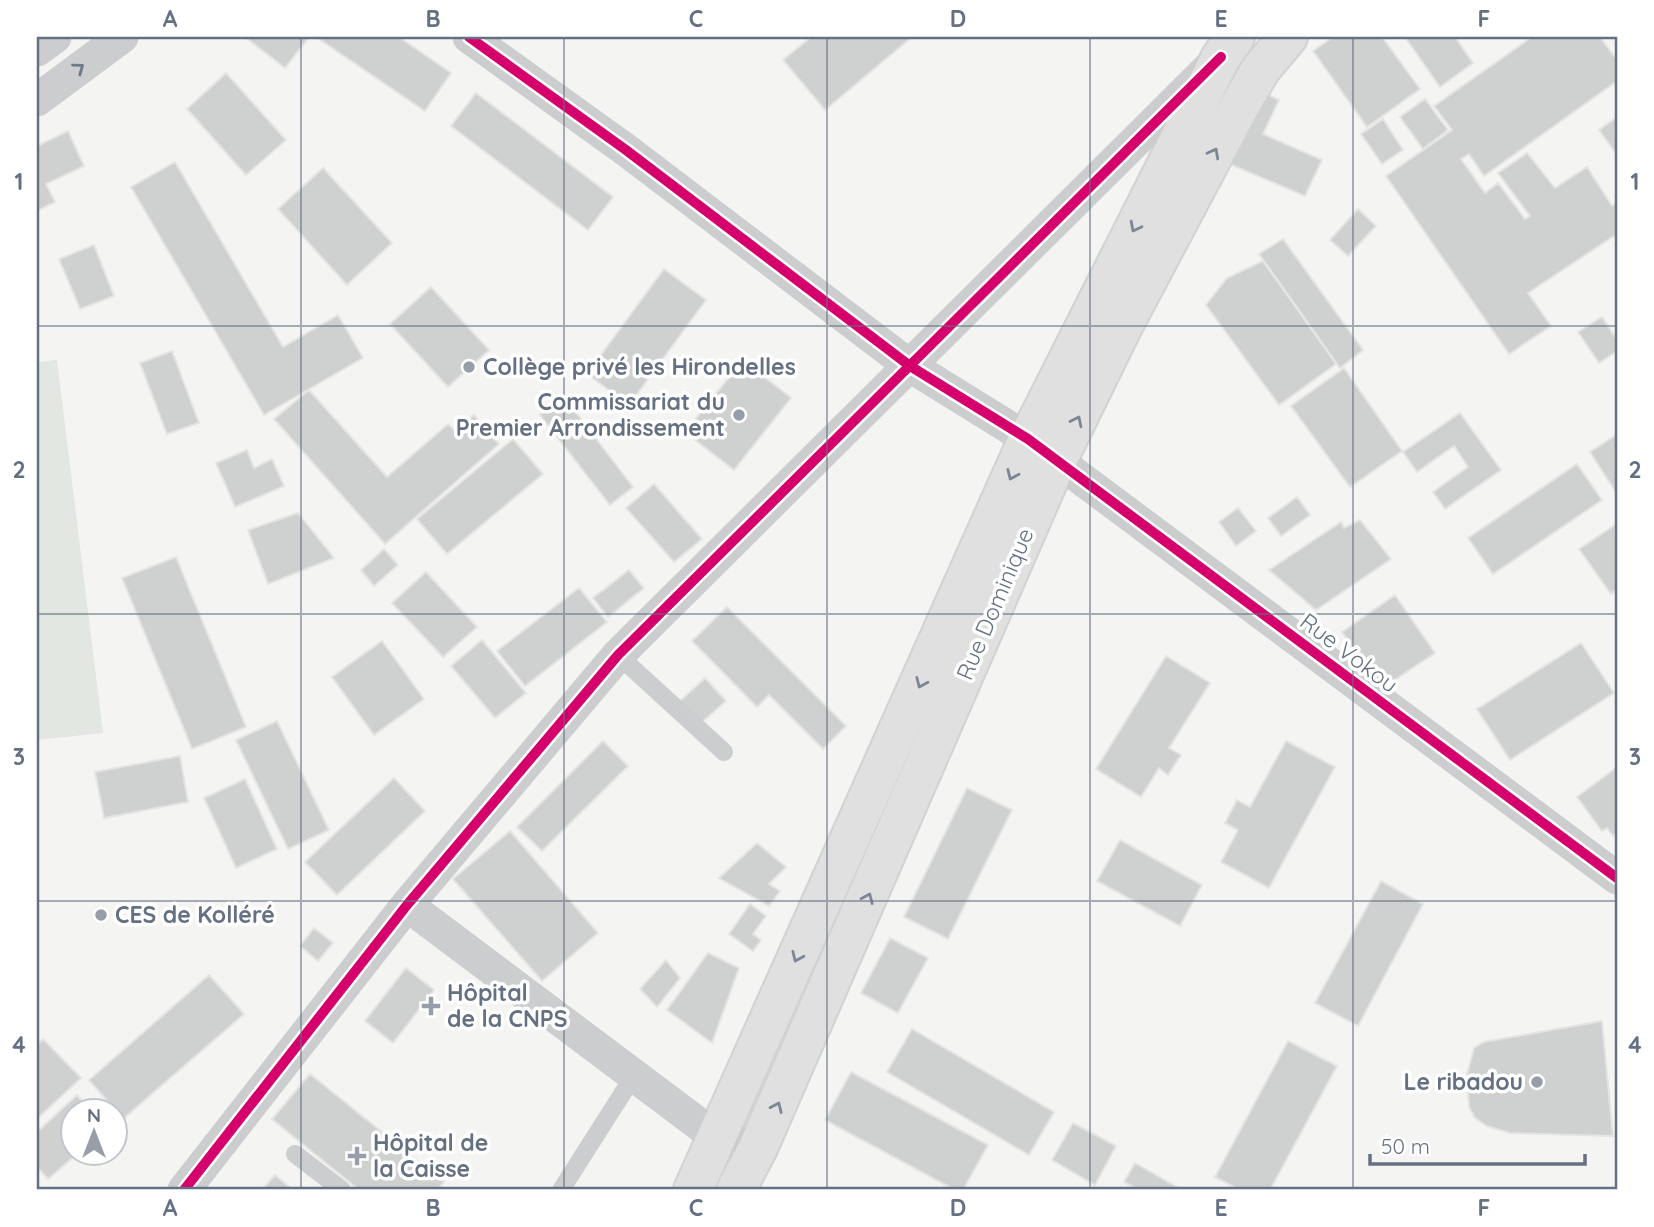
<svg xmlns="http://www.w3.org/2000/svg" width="1654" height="1227" viewBox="0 0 1654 1227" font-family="Quicksand,sans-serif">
<rect width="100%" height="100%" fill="#f4f4f3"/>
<path fill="#e3e7e1" d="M57 360 103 733 37 740V362Z"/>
<path fill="#cfd0d0" stroke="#e4e4e2" stroke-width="2" d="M245 37H309L285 68Z
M316 37H399L451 73 425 111Z
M811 37H912L825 110 783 60Z
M1333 37H1382L1420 89 1367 127 1313 51Z
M1405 37H1455L1473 63 1440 87Z
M1532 37H1600L1617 60V81L1484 176 1469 154 1461 159 1485 193 1498 183 1525 219 1530 216 1498 173 1527 153 1555 188 1587 167 1612 206 1617 203V234L1528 293 1551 326 1509 354 1386 176 1452 130 1434 106Z
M226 73 286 140 246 175 187 109Z
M1262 92 1279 100 1263 134 1322 160 1305 196 1227 163Z
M476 93 613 197 588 230 451 126Z
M1425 99 1448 130 1423 149 1400 117Z
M1617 117V155L1599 130Z
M1383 119 1403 150 1382 164 1361 134Z
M68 131 84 166 46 184 55 202 37 211V146Z
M175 162 283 347 338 315 363 358 264 415 131 187Z
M323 168 392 243 347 285 278 209Z
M1358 209 1376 226 1348 256 1330 240Z
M1283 239 1363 350 1340 368 1259 254Z
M94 245 114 296 80 309 59 259Z
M1263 261 1336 364 1279 405 1206 305 1227 278Z
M664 269 706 300 629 405 587 374Z
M431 287 489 350 448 387 390 324Z
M1602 317 1617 340V351L1599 363 1578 332Z
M172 351 199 423 167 434 140 363Z
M743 360 791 398 734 470 685 432Z
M1344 368 1402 451 1350 487 1291 406Z
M309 390 387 477 448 424 455 431 474 415 499 444 385 544 274 419Z
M564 397 633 487 610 505 540 415Z
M1460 413 1501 470 1445 509 1433 492 1468 467 1454 446 1417 472 1403 452Z
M1616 435 1617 437V494L1590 452Z
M513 439 543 474 447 554 417 519Z
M247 450 254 468 272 459 284 486 235 507 216 463Z
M1577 464 1602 500 1493 574 1468 538Z
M654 484 702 539 674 562 626 508Z
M1297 497 1310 515 1281 536 1268 518Z
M1238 508 1256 531 1236 546 1219 522Z
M298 513 334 558 268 584 248 530Z
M1360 520 1391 559 1316 610 1269 570 1341 522 1344 528Z
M1615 525 1617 589 1611 594 1579 549Z
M384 549 398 565 374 586 361 570Z
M176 557 246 727 192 749 122 578Z
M629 570 644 588 608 617 593 598Z
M426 572 477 627 443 657 392 603Z
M579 588 607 622 525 686 497 651Z
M1395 595 1435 653 1381 689 1342 632Z
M727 607 846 726 823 749 769 695 757 707 692 641Z
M482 640 526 693 495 718 451 666Z
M382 641 424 699 374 735 332 677Z
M1581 643 1614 693 1510 760 1477 709Z
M1166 656 1210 683 1169 748 1181 755 1168 775 1159 768 1141 797 1096 769Z
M705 678 726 701 701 723 680 701Z
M277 721 329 830 288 849 236 740Z
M603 741 628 766 542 851 517 827Z
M1286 741 1335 767 1269 888 1221 862 1238 830 1225 823 1237 800 1250 807Z
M180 756 188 802 104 818 95 772Z
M1617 767V832L1613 836 1607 828 1602 831 1577 797Z
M394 778 425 811 337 895 305 862Z
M245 779 277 849 236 868 204 798Z
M967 788 1012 810 948 939 904 917Z
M510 831 598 933 542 981 453 879Z
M1120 840 1202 885 1180 926 1097 881Z
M757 843 786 867 769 884 780 891 769 906 719 878Z
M1381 881 1423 904 1358 1026 1315 1003Z
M750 904 766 916 753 934 761 940 753 951 729 934Z
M314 928 333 943 318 961 300 946Z
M890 938 928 958 898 1013 861 993Z
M708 953 739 968 712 1043 667 1010Z
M666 960 680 978 657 1007 640 989Z
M406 968 434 990 393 1043 365 1021Z
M209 975 244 1014 123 1119 89 1080Z
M1602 1021 1613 1136 1510 1133 1487 1126 1475 1118 1469 1107 1467 1075 1474 1048 1484 1042Z
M912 1029 1054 1112 1029 1155 887 1072Z
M43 1039 81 1078 37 1119V1045Z
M1288 1041 1337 1066 1270 1190H1240L1215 1177Z
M851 1072 988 1145 963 1190H955L825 1120Z
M310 1074 444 1182 437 1190H359L272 1119Z
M77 1095 92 1112H74V1154H77L48 1179 37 1167V1132Z
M1073 1123 1116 1146 1095 1185 1052 1160Z
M1135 1163 1182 1190H1139L1124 1182Z
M275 1175 293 1190H262Z"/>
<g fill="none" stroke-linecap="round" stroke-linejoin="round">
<g stroke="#d1d2d2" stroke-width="42">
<path id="secondary" d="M693 1190 1028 439 1221 57 1235 37
M736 1190 758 1148 1057 461 1122 328 1239 107 1261 69 1288 37"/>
</g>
<path stroke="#cccdce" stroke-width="18" d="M618 655 724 752
M295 1154 342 1190
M561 1190 633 1077"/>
<path stroke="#cccdce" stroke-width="33" d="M469 37 626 150 910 366 1028 439 1617 878
M37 50 55 37
M37 100 122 37
M407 905 716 1137 758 1148
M184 1190 407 905 618 655 1209 68"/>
<use href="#secondary" stroke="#e0e0e1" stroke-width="38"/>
<g stroke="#fff" stroke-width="15">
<path id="cycleway" d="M469 37 626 150 910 366 1028 439 1617 878
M184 1190 407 905 618 655 1221 57"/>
</g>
<use href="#cycleway" stroke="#d6006c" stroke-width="10"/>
</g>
<defs><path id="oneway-chevron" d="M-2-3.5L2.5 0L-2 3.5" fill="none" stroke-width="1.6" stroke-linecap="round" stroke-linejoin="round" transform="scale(1.75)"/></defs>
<use stroke="#6f798a" href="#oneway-chevron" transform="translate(79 68) rotate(-36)"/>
<g stroke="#7e8695">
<use href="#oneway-chevron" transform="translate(1214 153) rotate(-62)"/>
<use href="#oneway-chevron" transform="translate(1135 227) rotate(117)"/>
<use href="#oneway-chevron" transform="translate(1077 421) rotate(-64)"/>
<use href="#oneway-chevron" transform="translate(1012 475) rotate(114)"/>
<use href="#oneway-chevron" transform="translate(921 683) rotate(114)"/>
<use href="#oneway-chevron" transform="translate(868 898) rotate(-66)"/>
<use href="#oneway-chevron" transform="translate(797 957) rotate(114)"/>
<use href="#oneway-chevron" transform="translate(777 1107) rotate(-66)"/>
</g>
<path fill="none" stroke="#657082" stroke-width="2" stroke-opacity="0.55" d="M301 37V1190M564 37V1190M827 37V1190M1090 37V1190M1353 37V1190M37 326H1617M37 614H1617M37 901H1617"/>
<g fill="#979eaa" stroke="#fff" stroke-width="2.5">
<circle cx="469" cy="367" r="7"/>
<circle cx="739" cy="415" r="7"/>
<circle cx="101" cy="915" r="7"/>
<path d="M427.5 995.5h7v7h7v7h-7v7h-7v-7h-7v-7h7z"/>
<circle cx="1537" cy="1082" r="7"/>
<path d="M353.5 1145.5h7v7h7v7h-7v7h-7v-7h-7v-7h7z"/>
</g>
<g text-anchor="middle" stroke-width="7" stroke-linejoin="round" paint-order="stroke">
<g font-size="23" font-weight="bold" fill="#657082" stroke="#fff" text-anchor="start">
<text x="483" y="375">Collège privé les Hirondelles</text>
<text x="725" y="410" text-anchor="end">Commissariat du<tspan x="725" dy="26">Premier Arrondissement</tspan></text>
<text x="115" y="923">CES de Kolléré</text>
<text x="447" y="1001">Hôpital<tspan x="447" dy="26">de la CNPS</tspan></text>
<text x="1523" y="1090" text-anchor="end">Le ribadou</text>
<text x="373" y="1151">Hôpital de<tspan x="373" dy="26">la Caisse</tspan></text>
</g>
<g font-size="23" fill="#657082" stroke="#fff">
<text transform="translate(995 604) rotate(-67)" y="8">Rue Dominique</text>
<text transform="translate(1349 653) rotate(37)" y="8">Rue Vokou</text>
</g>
</g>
<rect width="1654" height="1227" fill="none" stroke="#ffffff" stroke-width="77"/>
<g transform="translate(94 1132)"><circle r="33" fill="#ffffff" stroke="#c1c6cd" stroke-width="2"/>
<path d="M0-5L12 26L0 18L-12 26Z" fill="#979eaa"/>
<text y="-10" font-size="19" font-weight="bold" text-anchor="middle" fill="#657082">N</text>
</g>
<path d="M1370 1154v10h215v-10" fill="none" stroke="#657082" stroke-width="3.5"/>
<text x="1381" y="1154" font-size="21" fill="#657082" stroke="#ffffff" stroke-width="5" paint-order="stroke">50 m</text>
<rect x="38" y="38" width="1578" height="1150" fill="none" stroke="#657082" stroke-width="2.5"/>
<g font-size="23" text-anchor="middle" font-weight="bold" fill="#657082">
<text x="170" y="27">A</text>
<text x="433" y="27">B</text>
<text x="696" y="27">C</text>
<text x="958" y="27">D</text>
<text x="1221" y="27">E</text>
<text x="1484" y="27">F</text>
<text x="19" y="190">1</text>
<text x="1635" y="190">1</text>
<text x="19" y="478">2</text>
<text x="1635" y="478">2</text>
<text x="19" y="765">3</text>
<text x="1635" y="765">3</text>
<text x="19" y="1053">4</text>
<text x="1635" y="1053">4</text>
<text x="170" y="1216">A</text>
<text x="433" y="1216">B</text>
<text x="696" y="1216">C</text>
<text x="958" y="1216">D</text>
<text x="1221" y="1216">E</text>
<text x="1484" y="1216">F</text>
</g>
</svg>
